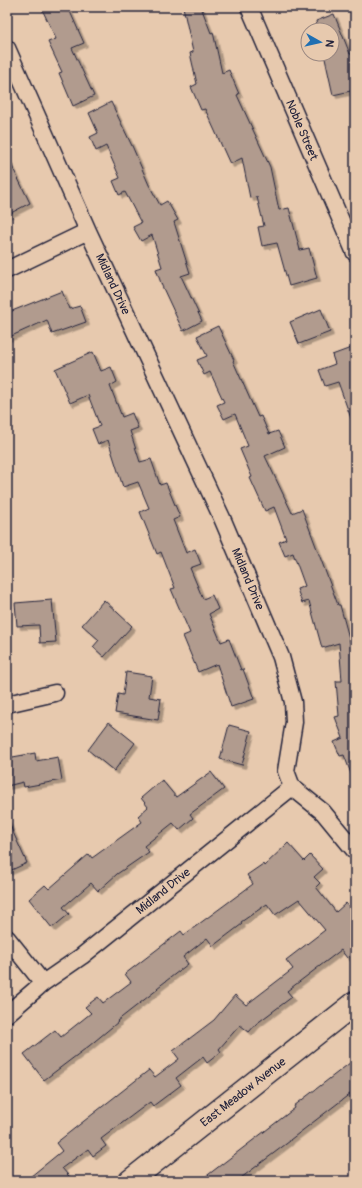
<svg xmlns="http://www.w3.org/2000/svg" width="362" height="1188" viewBox="0 0 362 1188" font-family="Pangolin,sans-serif">
<defs>
<filter id="shadow"><feDropShadow dx="3.5" dy="3.5" stdDeviation="0" flood-color="#0004"/></filter>
</defs>
<rect width="100%" height="100%" fill="#e7c9ae"/>
<filter id="ink" filterUnits="userSpaceOnUse"><feTurbulence type="fractalNoise" baseFrequency=".025" numOctaves="2"/><feDisplacementMap in="SourceGraphic" scale="8" xChannelSelector="R" yChannelSelector="G"/><feConvolveMatrix kernelMatrix="1 2 1 2 8 2 1 2 1" color-interpolation-filters="sRGB"/></filter>
<g filter="url(#ink)">
<path fill="#b19b8e" stroke="#22223b" filter="url(#shadow)" d="M41 7H68L84 43 72 48 94 96 73 106 59 73 62 72 48 42 56 39Z
M183 7H201L211 33 213 32 222 73 229 70 239 94 237 95 270 167 279 210 289 208 300 250 309 248 317 278 289 286 277 243 262 246 258 227 264 226 257 197 250 198 242 158 230 164 205 109 201 110 191 87 197 84 190 53 193 52Z
M334 14 350 54H355V90L333 95 324 54H332V30H318L316 21Z
M111 102 133 148 149 185 160 205 167 201 178 220 174 222 190 273 181 276 202 321 183 331 162 286 156 269 162 267 152 235 141 241 133 227 141 223 125 192 119 195 113 181 120 178 106 146 96 151 90 137 98 133 89 113Z
M7 156 30 203 7 215Z
M62 291 69 309 80 306 86 322 52 334 47 320 7 338V313Z
M321 309 330 332 299 344 290 322Z
M218 326 234 360 233 361 258 417 261 416 269 434 278 431 285 447 265 456 292 513 302 509 338 605H340L355 660V779H353L344 755 340 756 334 742 343 738 335 717 339 716 336 681H342L339 643 322 648 309 601 302 603 297 589 305 586 293 553 285 556 279 542 286 539 274 507 265 511 250 478 252 477 240 449 248 446 235 414 224 419 217 405 224 402 210 372 204 375 197 360 207 356 197 336Z
M351 348 355 359V423L353 424 338 382 325 386 319 370 335 364 332 355Z
M93 352 101 371 111 367 117 382 110 386 122 417 132 413 138 428 130 431 140 462 151 459 160 485 166 483 180 517 173 520 186 553 195 549 201 564 190 568 203 599 212 595 218 609 209 614 221 642 229 639 241 670 243 669 254 699 231 707 217 664 198 672 183 636 190 633 171 589 175 588 161 552 157 554 140 512 149 508 138 482 123 487 108 440 98 444 92 429 100 426 88 395 70 403 55 369Z
M52 600 56 642 40 643 39 625 17 626 15 603Z
M104 600 132 626 104 657 93 647 99 640 82 625Z
M126 672 152 676 149 697 161 699 158 720 115 713 118 694 123 695Z
M109 722 135 743 114 771 88 750Z
M229 725 251 731 242 765 220 759Z
M35 753 36 761 58 757 62 780 24 787 23 782 7 786V758Z
M211 772 224 789 190 814 193 818 179 830 173 823 144 846 149 852 117 874 98 891 91 883 63 907 69 914 52 928 29 899 45 885 49 889 89 854 92 858 142 822 138 816 148 807 141 798 162 780 176 797Z
M7 819 27 863 7 872Z
M288 843 304 861 310 855 323 869 314 877 320 883 316 887 336 912 346 903 355 914V951L347 958 341 950 287 991 292 997 256 1024 249 1032 240 1025 219 1049 221 1052 207 1063 203 1057 176 1078 181 1085 153 1106 150 1102 101 1139 106 1146 93 1156 88 1149 62 1168 73 1181H25L62 1151 56 1143 149 1070 155 1077 179 1059 173 1051 214 1020 235 995 246 1005 293 969 286 960 325 930 299 899 275 915 267 904 241 922 242 924 213 946 207 938 183 957 188 964 157 988 158 989 117 1021 118 1022 89 1046 44 1080 24 1054 55 1030 61 1037 91 1013 85 1007 98 997 103 1003 131 982 125 974 181 931 184 935 253 884 247 875 263 864 264 866Z
M355 1059V1090L290 1140V1141L237 1181H200L295 1108 294 1106Z"/>
<g fill="none" stroke-linecap="round" stroke-linejoin="round">
<g stroke="#22223b" stroke-width="19">
<path id="street" d="M249 7 355 253
M7 48 88 231 222 518 281 657 293 702 294 722 286 771 292 787 82 956 43 983 7 1014
M7 270 88 231
M7 704 55 693
M292 787 323 812 355 851
M7 938 43 983"/>
</g>
<g stroke="#22223b" stroke-width="25">
<path id="secondary" d="M130 1181 355 1003"/>
</g>
<use href="#street" stroke="#e7c9ae" stroke-width="16"/>
<use href="#secondary" stroke="#e7c9ae" stroke-width="22"/>
</g>
</g>
<g text-anchor="middle" stroke-width="3" stroke-linejoin="round" paint-order="stroke">
<g font-size="12" fill="#22223b" stroke="#e7c9ae">
<text transform="translate(302 130) rotate(67)" y="4">Noble Street</text>
<text transform="translate(113 284) rotate(65)" y="4">Midland Drive</text>
<text transform="translate(248 579) rotate(67)" y="4">Midland Drive</text>
<text transform="translate(163 891) rotate(-39)" y="4">Midland Drive</text>
<text transform="translate(243 1092) rotate(-38)" y="4">East Meadow Avenue</text>
</g>
</g>
<rect width="362" height="1188" fill="none" stroke="#e7c9ae" stroke-width="24"/>
<rect x="12" y="12" width="338" height="1164" fill="none" stroke="#22223b" stroke-width="1.5" filter="url(#ink)"/>
<g transform="translate(320 42) rotate(98)"><circle r="19" fill="#e7c9ae" stroke="#988680"/>
<path d="M0-3L7 15L0 10L-7 15Z" fill="#1f6fb2"/>
<text y="-6" font-size="11" font-weight="bold" text-anchor="middle" fill="#22223b">N</text>
</g>
</svg>
